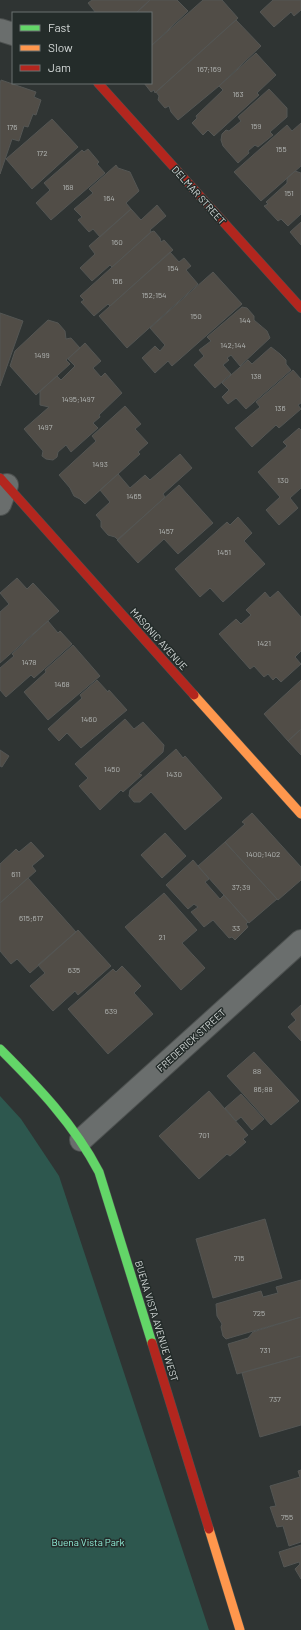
<svg xmlns="http://www.w3.org/2000/svg" width="301" height="1630" viewBox="0 0 301 1630" font-family="Barlow,sans-serif">
<rect width="100%" height="100%" fill="#2f3433"/>
<path fill="#2d574e" d="M0 1096 21 1119 59 1176 209 1630H0Z"/>
<path fill="#514d47" stroke="#545654" d="M92 0H150L136 13H96L88 3Z
M150 0H177L188 11 151 46V13H136Z
M203 0H222L238 18 156 92 155 93 154 90 151 92 144 83H151V46Z
M273 0H301V10L294 16 291 12 274 27 260 12Z
M236 20 261 46 219 86 178 120 171 112 169 106 165 108 158 100 159 96 156 92Z
M256 53 276 75 257 93 259 95 214 136 208 130 203 135 192 123 197 118 196 116 223 90 219 86Z
M1 80 36 92 34 97 41 100 36 115 33 114 28 127 24 126 19 141 12 139 0 174V84Z
M269 89 287 108V117L270 132 273 135 258 147 255 145 248 151 249 153 238 163 223 146 221 140 222 134 226 130 229 131 241 121 238 117Z
M52 119 78 147 32 189 6 159Z
M301 123V166L261 201 234 172 287 125 292 131Z
M88 149 99 162 97 164 105 173 51 220 36 203 50 190 44 183 82 150 84 152Z
M116 165 118 168 130 172 139 191 126 203 131 209 100 237 93 229 89 232 78 220 82 217 74 209 93 193 89 189Z
M295 171 301 173V214L288 226 281 219 278 221 264 206 268 204 266 202 287 183V178Z
M157 205 166 216 150 230 151 232 112 267 110 265 92 281 80 268 95 254 89 246 131 209 141 220Z
M301 222V245L290 232Z
M154 231 160 238 161 242 164 240 173 250 110 306 108 304 94 316 81 302 84 300 80 296 151 232Z
M170 252 179 262 184 258 191 266 186 270 198 284 127 348 99 316Z
M213 272 242 304 172 366 168 361 155 373 142 358 155 346 160 351 165 345 150 328Z
M242 307 247 308 254 316V320L267 331 270 338 240 366 231 355 227 358 229 360 223 365 231 374 215 388 194 365 204 356 199 350 211 341 207 337Z
M0 313 23 321 0 386Z
M48 320 58 323 65 331 66 339 71 338 80 348 66 360 70 364 36 395 10 366 15 351Z
M85 343 101 361 93 368 101 377 105 373 122 393 99 415 100 417 93 423 98 428 71 452 66 445 58 452 57 457 53 460 46 459 42 456 43 451 24 429 49 407 40 405V391L57 376 61 380 75 366 68 359Z
M271 347 280 354 286 360V364L291 370 246 409 236 398 228 404 222 397 229 390 222 383 248 360 252 364Z
M293 370 301 379V403L298 405 301 409 279 428 276 425 252 447 235 428 260 407 256 402Z
M125 406 141 424 135 429 148 443 138 452 140 454 85 504 80 499 74 496 70 488 59 475 96 441 92 436Z
M299 428 301 430V488L290 498 298 508 279 525 266 510 280 497 258 472 287 446 283 442Z
M180 454 192 468 163 494 165 497 118 540 115 537 108 535 101 527V521L96 515 110 502 100 490 118 474 130 488 145 475 150 480Z
M179 485 213 523 178 554 164 539 138 563 117 540Z
M238 517 252 533 244 541 265 564 223 602 210 588 200 597 175 569 227 522 230 525Z
M17 578 27 589 33 583 59 611 0 663V612L9 604 0 593Z
M278 591 301 617V651L295 657 301 664 281 682 276 677 273 680 268 674 264 677 254 666 250 669 219 634 236 619 241 624 251 615 246 610 265 592 270 598Z
M48 621 58 633 60 631 72 644 34 678 31 675 6 697 0 690V668L14 656 12 654Z
M73 645 100 676 48 720 24 692 46 672 45 670Z
M97 680 108 692 109 690 127 710 81 748 67 733 59 741 48 729 82 698 80 695Z
M301 680V729L288 741 264 714Z
M125 719 134 729 143 722 164 745 163 752 139 774 142 775 123 792 121 790 100 810 79 786 88 778 75 764Z
M301 729V755L288 741Z
M176 749 183 758 185 756 222 798 185 830 151 792 140 802H134L129 796 130 790Z
M0 750 9 756 2 767 0 766Z
M252 813 301 867V880L278 900 225 842 245 824 242 822Z
M165 833 186 856 162 878 141 855Z
M31 842 44 856 32 866 36 871 0 903V864L16 849 19 852Z
M225 842 277 899 249 923 198 866Z
M193 860 209 879 205 882 220 899 224 895 248 922 246 924 248 927 235 940 232 937 229 938 213 920 204 927 191 912 198 907 194 904 188 909 166 885Z
M28 878 76 932 30 973 17 959 11 964 0 951V903Z
M164 893 197 930 182 943 205 968 181 990 125 927Z
M78 930 111 966 78 995 75 991 53 1011 30 986 45 973 38 965Z
M122 966 141 986 134 993 153 1014 108 1054 68 1009 113 969 116 972Z
M301 1005V1041L288 1027 296 1020 291 1014Z
M254 1052 299 1101 271 1125 227 1076Z
M209 1091 248 1135 243 1139 246 1142 230 1156 227 1154 199 1179 159 1136Z
M241 1094 264 1119 252 1130 241 1117 236 1121 225 1108Z
M265 1219 282 1278 213 1298 196 1239Z
M301 1280V1317L226 1339 223 1336 221 1327 222 1324 217 1316 216 1304 261 1291 263 1297 278 1293 276 1287Z
M301 1317V1356L237 1374 228 1344 248 1338 253 1332Z
M301 1356V1425L260 1437 242 1373Z
M301 1470V1542L289 1546 283 1526 277 1527 270 1507 276 1506 270 1486 300 1477 298 1471Z
M301 1545V1579L295 1569 300 1564 299 1562 284 1567 279 1552Z"/>
<g fill="none" stroke-linecap="round" stroke-linejoin="round">
<g stroke="#4d5150" stroke-width="24">
<path id="street" d="M0 30 13 34
M0 504 7 485
M81 1140 301 941"/>
</g>
<g stroke="#4d5150" stroke-width="10">
<path id="fast" d="M0 1049C38 1087 74 1124 99 1172L152 1343"/>
</g>
<g stroke="#4d5150" stroke-width="10">
<path id="slow" d="M194 695 301 814
M209 1529 240 1630"/>
</g>
<g stroke="#4d5150" stroke-width="10">
<path id="jam" d="M98 83 301 308
M0 478 194 695
M152 1343 209 1529"/>
</g>
<use href="#street" stroke="#6a6e6d" stroke-width="22"/>
<use href="#fast" stroke="#63d668" stroke-width="9"/>
<use href="#slow" stroke="#ff974d" stroke-width="9"/>
<use href="#jam" stroke="#b3261e" stroke-width="9"/>
</g>
<g text-anchor="middle" stroke-width="3" stroke-linejoin="round" paint-order="stroke">
<g font-size="8" fill="#b3b6b4">
<text x="209" y="72">167;169</text>
<text x="238" y="97">163</text>
<text x="256" y="129">159</text>
<text x="12" y="130">176</text>
<text x="281" y="152">155</text>
<text x="42" y="156">172</text>
<text x="68" y="190">168</text>
<text x="289" y="196">151</text>
<text x="109" y="201">164</text>
<text x="117" y="245">160</text>
<text x="173" y="271">154</text>
<text x="117" y="284">156</text>
<text x="154" y="298">152;154</text>
<text x="196" y="319">150</text>
<text x="245" y="323">144</text>
<text x="233" y="348">142;144</text>
<text x="42" y="358">1499</text>
<text x="256" y="379">138</text>
<text x="78" y="402">1495;1497</text>
<text x="280" y="411">136</text>
<text x="45" y="430">1497</text>
<text x="100" y="467">1493</text>
<text x="283" y="483">130</text>
<text x="134" y="499">1465</text>
<text x="166" y="534">1457</text>
<text x="224" y="555">1451</text>
<text x="264" y="646">1421</text>
<text x="29" y="665">1478</text>
<text x="62" y="687">1468</text>
<text x="89" y="722">1460</text>
<text x="112" y="772">1450</text>
<text x="174" y="777">1430</text>
<text x="263" y="857">1400;1402</text>
<text x="16" y="877">611</text>
<text x="241" y="890">37;39</text>
<text x="31" y="921">615;617</text>
<text x="236" y="931">33</text>
<text x="162" y="940">21</text>
<text x="74" y="973">635</text>
<text x="111" y="1014">639</text>
<text x="257" y="1074">88</text>
<text x="263" y="1092">86;88</text>
<text x="204" y="1138">701</text>
<text x="239" y="1261">715</text>
<text x="259" y="1316">725</text>
<text x="265" y="1353">731</text>
<text x="275" y="1402">737</text>
<text x="287" y="1520">755</text>
</g>
<g font-size="10" fill="#d4d9d8" stroke="#242c2a">
<text transform="translate(199 195) rotate(48)" y="4">DELMAR STREET</text>
<text transform="translate(159 639) rotate(48)" y="4">MASONIC AVENUE</text>
<text transform="translate(191 1040) rotate(-42)" y="4">FREDERICK STREET</text>
<text transform="translate(157 1321) rotate(73)" y="4">BUENA VISTA AVENUE WEST</text>
</g>
<g font-size="10" fill="#90eed8" stroke="#242c2a">
<text x="88" y="1546">Buena Vista Park</text>
</g>
</g>
<rect x="12" y="12" width="140" height="72" fill="#242c2a" stroke="#6a7170"/>
<rect x="20" y="25" width="20" height="6" fill="#63d668" stroke="#6a7170"/>
<text x="48" y="32" font-size="12" fill="#d4d9d8">Fast</text>
<rect x="20" y="45" width="20" height="6" fill="#ff974d" stroke="#6a7170"/>
<text x="48" y="52" font-size="12" fill="#d4d9d8">Slow</text>
<rect x="20" y="65" width="20" height="6" fill="#b3261e" stroke="#6a7170"/>
<text x="48" y="72" font-size="12" fill="#d4d9d8">Jam</text>
</svg>
